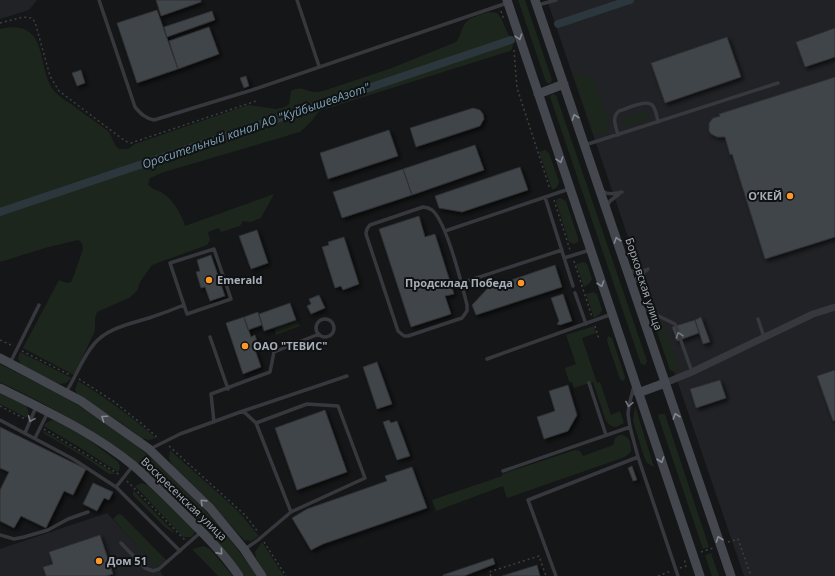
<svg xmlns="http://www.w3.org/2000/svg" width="835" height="576" viewBox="0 0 835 576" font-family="'Open Sans',sans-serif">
<defs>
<filter id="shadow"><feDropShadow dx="2.5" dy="2.5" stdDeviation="2" flood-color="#0009"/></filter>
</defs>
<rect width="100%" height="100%" fill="#151617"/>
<path fill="#212225" d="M0 0H37L29 10 0 19Z
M547 0H835V576H744Z
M107 513 159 569 163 576H0V549Z"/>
<path fill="#1d261d" d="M518 0H525L552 80 550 84 546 82Z
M489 12 497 13 501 18 513 45 512 49 510 51 319 111 310 123 300 132 161 173 150 178 148 184C152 190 155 189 161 192 173 199 181 213 185 226L274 194 261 218 251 222 243 221 240 226 221 232 219 228 208 232 210 240 207 245 152 265 140 282 137 291 129 298 97 312 95 318V331L74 375 23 348 59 280 67 283 71 282 73 278 83 249 82 243 78 240 45 248 0 262V29C52 17 35 72 56 93 60 97 66 101 71 104 83 113 96 122 108 131 113 137 113 144 119 149H128L135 144 248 105 276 109 285 107 289 104 291 91C300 86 304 90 313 92 316 92 320 92 323 91L389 69 456 42C460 37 460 33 463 27 467 17 480 15 489 12Z
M573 73 591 78 594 80 609 124C609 131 605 135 598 136L594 133Z
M552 94 556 95 647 361 645 365 641 364 550 97Z
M645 112H647L649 118 647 120 626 127 622 124 623 119Z
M545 150 549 153 559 182 557 187 554 189H552L539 152Z
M560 198 566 201 578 238V242L574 244 569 242 556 201 557 199Z
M584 262 587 264 592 279 590 283 584 287 576 264Z
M593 292 597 294 602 310 600 314 594 318 586 294Z
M297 320 300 326 276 335 274 328Z
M658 320 663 323 679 369 675 372 670 370 654 323 655 321Z
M594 326 596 333 582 338 597 383 600 382 611 415 620 411 624 423 616 427 611 426 606 421 593 382 574 388 572 382H569L565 368 576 364 566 335Z
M608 336 612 338 625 377V379L623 381 620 379 607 341Z
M20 352 72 378 66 383 59 384 21 365 18 358Z
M0 364C35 382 71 399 104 422 163 462 217 517 257 576H244C234 560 220 546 207 532 178 499 145 468 108 442 74 419 37 400 0 382Z
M78 381C106 398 131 416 156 438L149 440 141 438 120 422 78 395 75 390Z
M0 392 26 405 29 413 27 418 0 404Z
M635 406 654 467 647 463 644 457 633 421Z
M660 414H665L709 547 703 549 658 416Z
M52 420 56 421 89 440 117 461C120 464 121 468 118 472L79 447 44 426 46 423Z
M42 430 116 474H109L86 458 45 434Z
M619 435C629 434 632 443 631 452L625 457 507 498 503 486 436 511 432 500 502 476V474L575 450 580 451 583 456 613 445 615 438Z
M170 450 238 511 259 536 251 541 244 540 206 498 172 465 169 458Z
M142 483 149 486 195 531 193 535 191 537H183L135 486Z
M133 490 176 534 166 528 133 495Z
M118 514 122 515 167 561 157 568 113 519Z
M262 542 284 576H267L256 558 255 552Z
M204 546 210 549 233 576H218L192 549Z
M711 553 719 576H712L705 555Z"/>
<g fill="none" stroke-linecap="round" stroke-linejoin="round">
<path stroke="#2b373c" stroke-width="8" d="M558 24 630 0
M0 212 511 40"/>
</g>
<path fill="#414448" stroke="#2f3034" filter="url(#shadow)" d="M156 0H201V2L161 16Z
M157 10 178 69 137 83 117 23Z
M212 11 215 20 167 37 164 27Z
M209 27 219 54 178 69 169 41Z
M835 28V57L805 67 796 42Z
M727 37 741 77 665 103 651 63Z
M81 70 85 83 77 86 72 73Z
M246 76 249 86 244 88 240 78Z
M835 77V237L765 259 732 154 730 155 725 137H717L711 134 709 131V123L713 118 720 116 719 114Z
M473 108 480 110 483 114 484 119 480 126 416 147 410 128Z
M389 130 398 156 328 179 320 153Z
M475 145 484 170 412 195 403 169Z
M520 167 528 190 462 212 439 208 435 196Z
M403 169 412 195 342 218 333 192Z
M419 216 425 237 435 234 454 294 445 296 451 314 411 327 379 229Z
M257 230 268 263 251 269 239 236Z
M344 237 359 284 343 290 341 286 335 288 322 247 329 245 328 242Z
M211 255 225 296 210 301 205 287 201 288 196 272 200 271 197 260Z
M555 265 562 287 476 315 472 305 488 288Z
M563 294 572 321 560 325 557 324 559 321 551 298Z
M319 295 325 308 311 314 307 306 311 304 309 299Z
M290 303 296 320 264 331 259 314Z
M258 312 262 325 248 330 244 317Z
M244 317 251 337 255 335 258 345 254 347 261 367 243 374 226 323Z
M701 317 710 342 703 344 695 320Z
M695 320 699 333 677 341 672 327Z
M377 362 392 404 377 409 363 367Z
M835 370V420L833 421 817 376Z
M720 380 726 398 696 408 690 389Z
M568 385 577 415 568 431 544 439 537 417 555 411 549 391Z
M325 410 347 472 297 490 275 428Z
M389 420 391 423 397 421 410 456 397 460 383 422Z
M0 427 86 469 73 495 64 491 46 528 21 516 14 528 0 521V490L9 472 0 468Z
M632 466 637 480 633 481 628 468Z
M412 467 427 508 323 544 311 550 292 518 307 509 387 481 385 476Z
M93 483 113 492 109 500 104 498 97 511 83 504Z
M100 535 113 574 106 576H46L43 567 53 564 49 552Z
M493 558 495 564 464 576H443V575Z
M537 565 540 576H502Z"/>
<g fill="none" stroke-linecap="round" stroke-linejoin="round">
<path stroke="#3c3f44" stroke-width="1.5" stroke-dasharray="2 3" stroke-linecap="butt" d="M501 11 504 20
M0 23 23 17 32 18 35 22 50 76 59 91 125 141 131 143 256 101
M514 50 517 88 550 189
M554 200 570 250
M574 261 592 317
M595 326 599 339
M0 340 13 346
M22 351 70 375
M79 379 113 401 142 424 159 439
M0 406 25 419
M44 429 120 475
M169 446 246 516 258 532
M127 481 185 540
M264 542 286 576
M728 542 738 539 751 576
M701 552 713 548
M680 568 686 566 684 558
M491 576 489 572 539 556 546 576
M658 576 671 571"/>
<path stroke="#36383d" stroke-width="3.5" d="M99 0 135 107C141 114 145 118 154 120L252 90 507 3
M297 0 319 66
M538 5 556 0
M618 135C616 126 611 118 619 111 627 109 648 98 653 106 656 110 657 117 658 122
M585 145 778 83
M602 191C609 195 614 194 622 192
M545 197 573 286
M607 206 610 201 619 194
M423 207C426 207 429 208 432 210 447 222 462 285 467 305V311L462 318 408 336H404L398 331 366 234C366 230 367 228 370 225Z
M445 231 569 189
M214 249 231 299 187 314 170 263Z
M564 258 590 250
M628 269 634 272 645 270
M461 283 562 250
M634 284 636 279 648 269
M575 293 586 324
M642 308 675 324 692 372
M758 319 764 337
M316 328a9 9 0 1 1 18 0a9 9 0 1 1-18 0Z
M210 337 228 389
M487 359 612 314
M10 363 39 305
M589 383 606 435
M634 386 629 405 628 414 630 427 638 457 678 576
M66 392C76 377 82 358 94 344 107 328 130 324 149 318 161 314 172 310 184 305
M243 411 256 423 291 512 258 540 245 549
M0 420 73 459 116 487 132 467
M214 422 211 394 270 372 274 352 319 334
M256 423 307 404 338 406 365 478 291 512
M25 433 36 407
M35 438 48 412
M150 449 180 434 243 411 347 376
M503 471 630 427
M116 487 180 551
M0 535 14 539 24 537 48 530 68 519 88 512
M121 543 145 568 153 571 159 569 201 532
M556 576 528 500 638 457"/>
<path stroke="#36383d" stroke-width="7" d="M665 383 692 372 813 314 835 307"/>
<path stroke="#44474d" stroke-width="9" d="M507 0 700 576
M535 0 731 576
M538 94 564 84
M0 358 81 401 149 449 210 508 244 549 262 576
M0 388C46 411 94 433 134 466 153 483 171 501 189 519 207 537 225 555 239 576
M638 393 665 383"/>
</g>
<defs><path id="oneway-chevron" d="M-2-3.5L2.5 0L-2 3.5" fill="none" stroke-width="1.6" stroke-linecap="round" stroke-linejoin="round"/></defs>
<g stroke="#848a93">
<use href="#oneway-chevron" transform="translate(519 37) rotate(72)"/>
<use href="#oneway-chevron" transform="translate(575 117) rotate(-109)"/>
<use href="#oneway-chevron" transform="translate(560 160) rotate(72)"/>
<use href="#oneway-chevron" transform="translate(617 240) rotate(-108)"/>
<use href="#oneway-chevron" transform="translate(601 284) rotate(71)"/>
<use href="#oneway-chevron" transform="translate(676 416) rotate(-109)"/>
<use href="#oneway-chevron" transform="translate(104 418) rotate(-145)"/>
<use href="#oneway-chevron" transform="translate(661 460) rotate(71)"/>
<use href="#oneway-chevron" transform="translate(203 502) rotate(-136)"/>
<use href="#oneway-chevron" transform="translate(719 539) rotate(-109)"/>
<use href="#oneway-chevron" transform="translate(220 552) rotate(49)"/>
</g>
<g stroke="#747981">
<use href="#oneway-chevron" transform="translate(679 335) rotate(-109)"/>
<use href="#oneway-chevron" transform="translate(629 404) rotate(100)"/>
<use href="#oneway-chevron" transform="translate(31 419) rotate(114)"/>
</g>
<g fill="#fc9828" stroke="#101112" stroke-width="1.5">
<circle cx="790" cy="196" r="4"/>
<circle cx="209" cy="280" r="4"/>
<circle cx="521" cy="283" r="4"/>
<circle cx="245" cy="346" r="4"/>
<circle cx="99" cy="561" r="4"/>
</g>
<g text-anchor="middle" stroke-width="4" stroke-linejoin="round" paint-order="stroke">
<g font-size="11" font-weight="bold" fill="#a6aeb8" stroke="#101112" text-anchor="start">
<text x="782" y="200" text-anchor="end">О’КЕЙ</text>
<text x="217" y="284">Emerald</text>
<text x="513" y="287" text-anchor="end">Продсклад Победа</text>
<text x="253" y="350">ОАО "ТЕВИС"</text>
<text x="107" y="565">Дом 51</text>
</g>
<g font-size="11" fill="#a6aeb8" stroke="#101112">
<text transform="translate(644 284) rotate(72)" y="4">Борковская улица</text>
<text transform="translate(184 499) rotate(44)" y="4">Воскресенская улица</text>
</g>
<g font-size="12" font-style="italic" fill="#7ba2b5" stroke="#101112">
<text transform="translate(256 126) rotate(-19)" y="4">Оросительный канал АО "КуйбышевАзот"</text>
</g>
</g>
</svg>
